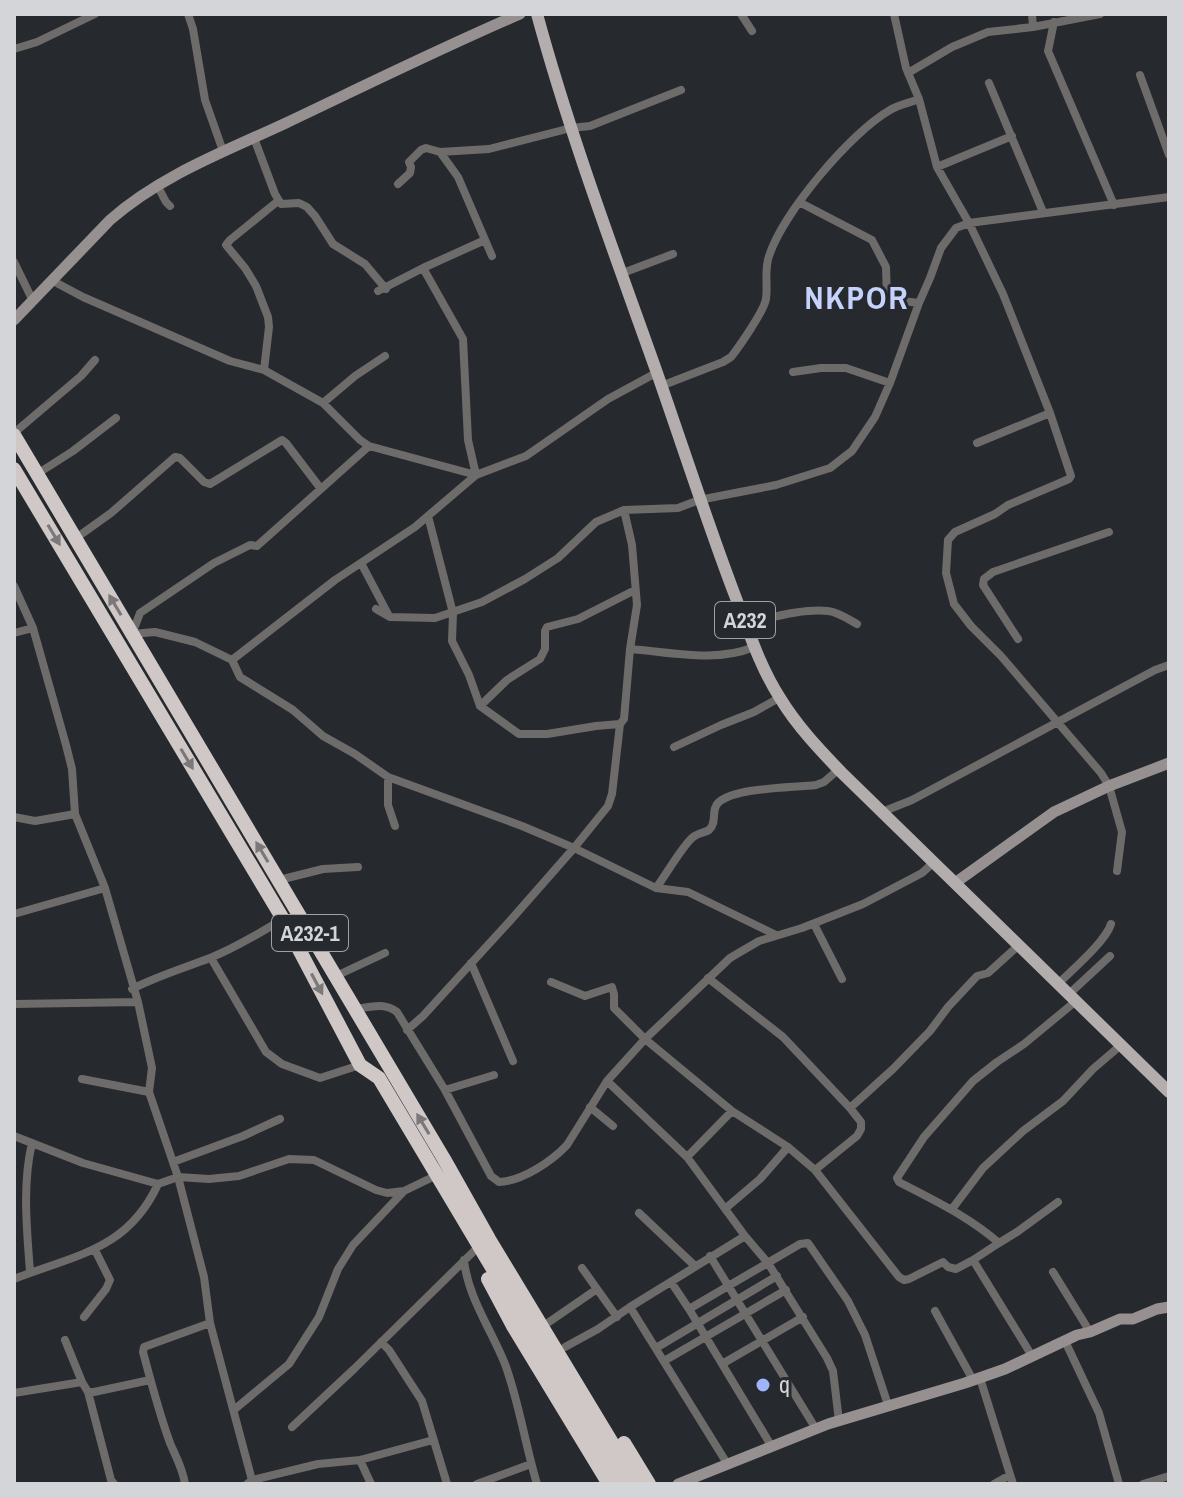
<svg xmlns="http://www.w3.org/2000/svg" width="1183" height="1498" viewBox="0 0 1183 1498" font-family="'Archivo Narrow',sans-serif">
<rect width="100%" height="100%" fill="#26292d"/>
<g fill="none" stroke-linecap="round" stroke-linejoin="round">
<path stroke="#6e6b6b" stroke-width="8" d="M188 14 193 29 205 100 223 151
M741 14 752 31
M894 14 906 68 919 99 937 167 969 223 1003 294 1050 413 1071 476 1069 479 1008 505 995 514 955 532 948 540 946 573 954 604 971 626 1001 656 1101 773 1109 786 1122 832 1117 871
M1032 14 1033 27
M1054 22 1048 51 1114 205
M14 49 37 42 95 14
M908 73 952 47 988 32 1033 27 1100 14
M1140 75 1169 155
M989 83 1043 212
M254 138 275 194 281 204 299 203 307 207 315 216 333 244 365 264 386 289
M440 152 458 177 492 256
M937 167 1012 136
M398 184 410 173 411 167 409 162 421 150 426 148 440 152 489 149 571 128 590 126 681 90
M157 185 166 202 170 206
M799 202 872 240 886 267 887 299 919 303
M14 262 33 301
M423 268 463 339 468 440 476 475
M620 274 673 254
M53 281 83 297 230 361 264 370 323 403 360 440 369 446 476 475
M378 291 423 268 485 240
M264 370 269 327 268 317 256 286 245 268 226 245 230 240 278 201
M793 372 821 368H846L890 383
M661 386 723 362 731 357C739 347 764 311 766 299 768 285 764 270 769 256 783 213 850 133 890 110 898 105 909 103 919 99
M323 403 355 376 385 356
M14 433 81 376 95 360
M977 443 1050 413
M369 446 257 546 250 545 214 563 140 613 132 634 155 632 195 642 232 660 240 677 293 710 323 736 355 754 388 777 522 826 574 848 656 888 688 892 776 935
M37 474 73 451 116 418
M428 516 453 613 452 641 469 675 480 706 519 734H547L596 726 620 724
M76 538 111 513 175 457 180 458 204 482 210 484 282 440 286 443 321 489
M361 563 389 616
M14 586 33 628 66 745 72 769 75 814 105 888 138 1002 152 1068 149 1092 178 1177 204 1277 210 1323 253 1484
M376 609 390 617 435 618 482 602 525 579 558 558 596 522 624 510 678 508 699 500 776 485 830 468 852 451 875 417 890 383 919 303 930 278 941 248 956 228 969 223 1169 197
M746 623C770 618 804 608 828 611 838 612 848 619 857 624
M14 633 33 628
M1018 639 983 585 984 579 993 572 1109 532
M630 649C670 652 716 663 754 647
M232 660 335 580 415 527 476 475 526 456 608 399 656 373
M480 706 507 680 540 659 545 649V631L547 627 578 619 635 590
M674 747 721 725 754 712 779 698
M388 777V805L395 826
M882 812 912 800 1155 670 1169 665
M14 817 35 821 75 814
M279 880 323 869 358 867
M656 888C666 875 681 848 692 838 697 833 704 833 709 830 718 822 710 809 719 802 737 787 793 788 816 785L824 782 839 769
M14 914 105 888
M814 924 842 979
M211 958 266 1052 282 1064 320 1078 360 1065
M471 963 513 1061
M336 976 385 953
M708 978 783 1037 850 1108 861 1122V1129L857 1136 815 1170
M551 982 585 996 612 987 614 994V1008L645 1039 732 1111 788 1147 815 1170 899 1277 904 1280 909 1279 943 1262 948 1267 956 1269 973 1260
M1058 984C1072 970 1106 941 1111 924
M132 989C157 976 184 968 210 958 235 948 260 933 283 919
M1069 994 1110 956
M14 1004 138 1002
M355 1009C371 1007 384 1002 397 1012L445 1090 491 1176 499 1182C522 1181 551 1162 567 1145L607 1081 645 1039 730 958 759 941 802 928 863 904 922 873 934 862
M407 1030 423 1016 509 922 574 848 608 806 612 794 620 724 624 719 630 649 637 605 632 545 624 510
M82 1079 149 1092
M607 1081 687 1157 745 1236 768 1263 827 1358 833 1371 839 1421
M445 1090 494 1075
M590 1107 613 1126
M850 1108 893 1069 930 1031 948 1007 977 976 988 973 1019 945
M14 1136 83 1163 158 1184 178 1177 209 1179 239 1176 289 1159 314 1160 376 1190 387 1193 404 1191
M687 1157 732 1111
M173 1162 243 1136 280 1119
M726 1208 760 1179 788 1147
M952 1209 983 1168 1023 1131 1063 1101 1093 1069 1121 1045
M639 1213 695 1266
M999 1243 1017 1232 1058 1202
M710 1256 816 1429
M464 1260C468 1298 491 1329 505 1364 519 1402 525 1444 537 1484
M582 1268 617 1317
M30 1272C27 1230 22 1185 32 1143
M1053 1272 1090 1332
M14 1279C75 1255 128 1250 158 1184
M671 1282 689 1309 772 1447
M630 1307 728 1465
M689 1309 800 1244 808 1243 848 1301 865 1335 888 1405
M935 1311 973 1380
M84 1317 106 1289 110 1280 95 1250
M549 1322 597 1289
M65 1340 82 1382
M1065 1341 1099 1413 1119 1484
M381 1342 389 1350 422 1401 447 1484
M565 1347 598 1329 630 1307 745 1236
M656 1348 777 1276
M1032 1356 973 1260 999 1243C968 1216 935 1201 899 1182L897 1178 924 1137 973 1081 997 1062 1024 1044 1076 1001
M664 1361 786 1290
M722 1364 803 1317
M980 1378 1013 1484
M88 1392 111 1480 114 1484
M14 1393 82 1382 88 1392H94L150 1380
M235 1409 289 1364 319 1317 338 1269 353 1245 404 1191 435 1176
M292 1427 354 1369 474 1251
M360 1460 371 1484
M185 1484C183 1469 176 1457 170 1443 159 1413 151 1382 143 1352L144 1347 210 1323
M247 1484 252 1480 318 1464 360 1460 433 1440
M477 1484 531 1464
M994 1484 1010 1475
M1143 1484 1169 1476"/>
<path stroke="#969090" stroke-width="11" d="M14 320 110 220C161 175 226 151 286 123 364 86 441 48 520 14
M955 883 1054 812 1109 786 1169 763
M678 1484 828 1424 965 1383 1005 1369 1077 1335 1090 1332 1120 1319H1133L1157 1309 1169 1307"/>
<path stroke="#b4adad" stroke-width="12" d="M537 14C570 135 614 252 656 370 682 444 706 519 734 593 748 629 759 665 780 698 797 726 819 749 841 772L1169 1092"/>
<path stroke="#d0c7c7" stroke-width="14" d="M14 435 444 1159 489 1239 637 1484
M14 469 283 919 360 1065 379 1078 621 1484
M488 1279 513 1326 609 1484
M624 1443 649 1484"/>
</g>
<defs><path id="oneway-solid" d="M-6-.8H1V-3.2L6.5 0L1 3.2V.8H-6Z" transform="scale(2)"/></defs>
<g fill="#7b787a">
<use href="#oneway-solid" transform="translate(54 535) rotate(59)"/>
<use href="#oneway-solid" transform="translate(115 605) rotate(-121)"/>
<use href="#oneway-solid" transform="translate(187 759) rotate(59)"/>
<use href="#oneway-solid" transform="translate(262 852) rotate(-121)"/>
<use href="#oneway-solid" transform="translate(317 984) rotate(62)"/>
<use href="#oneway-solid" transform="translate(423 1124) rotate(-121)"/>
</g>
<circle fill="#9eb4fd" stroke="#26292d" stroke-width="3" cx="763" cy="1385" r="8"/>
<g text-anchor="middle" stroke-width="6" stroke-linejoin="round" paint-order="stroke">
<g fill="#26292d" stroke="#9fa1a5" stroke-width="2">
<rect x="715" y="602" width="60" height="36" rx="6"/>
<rect x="272" y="915" width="76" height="36" rx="6"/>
</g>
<g font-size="22" font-weight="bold" fill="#d3d5d8">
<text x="745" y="628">A232</text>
<text x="310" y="941">A232-1</text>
</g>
<g font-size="24" fill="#d3d5d8" stroke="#26292d" text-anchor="start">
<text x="779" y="1393">q</text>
</g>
<g font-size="32" font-weight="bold" letter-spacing="2" fill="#c5d2fc" stroke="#26292d">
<text x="857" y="309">NKPOR</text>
</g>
</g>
<rect width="1183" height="1498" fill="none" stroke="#d3d5d8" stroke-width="32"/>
</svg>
